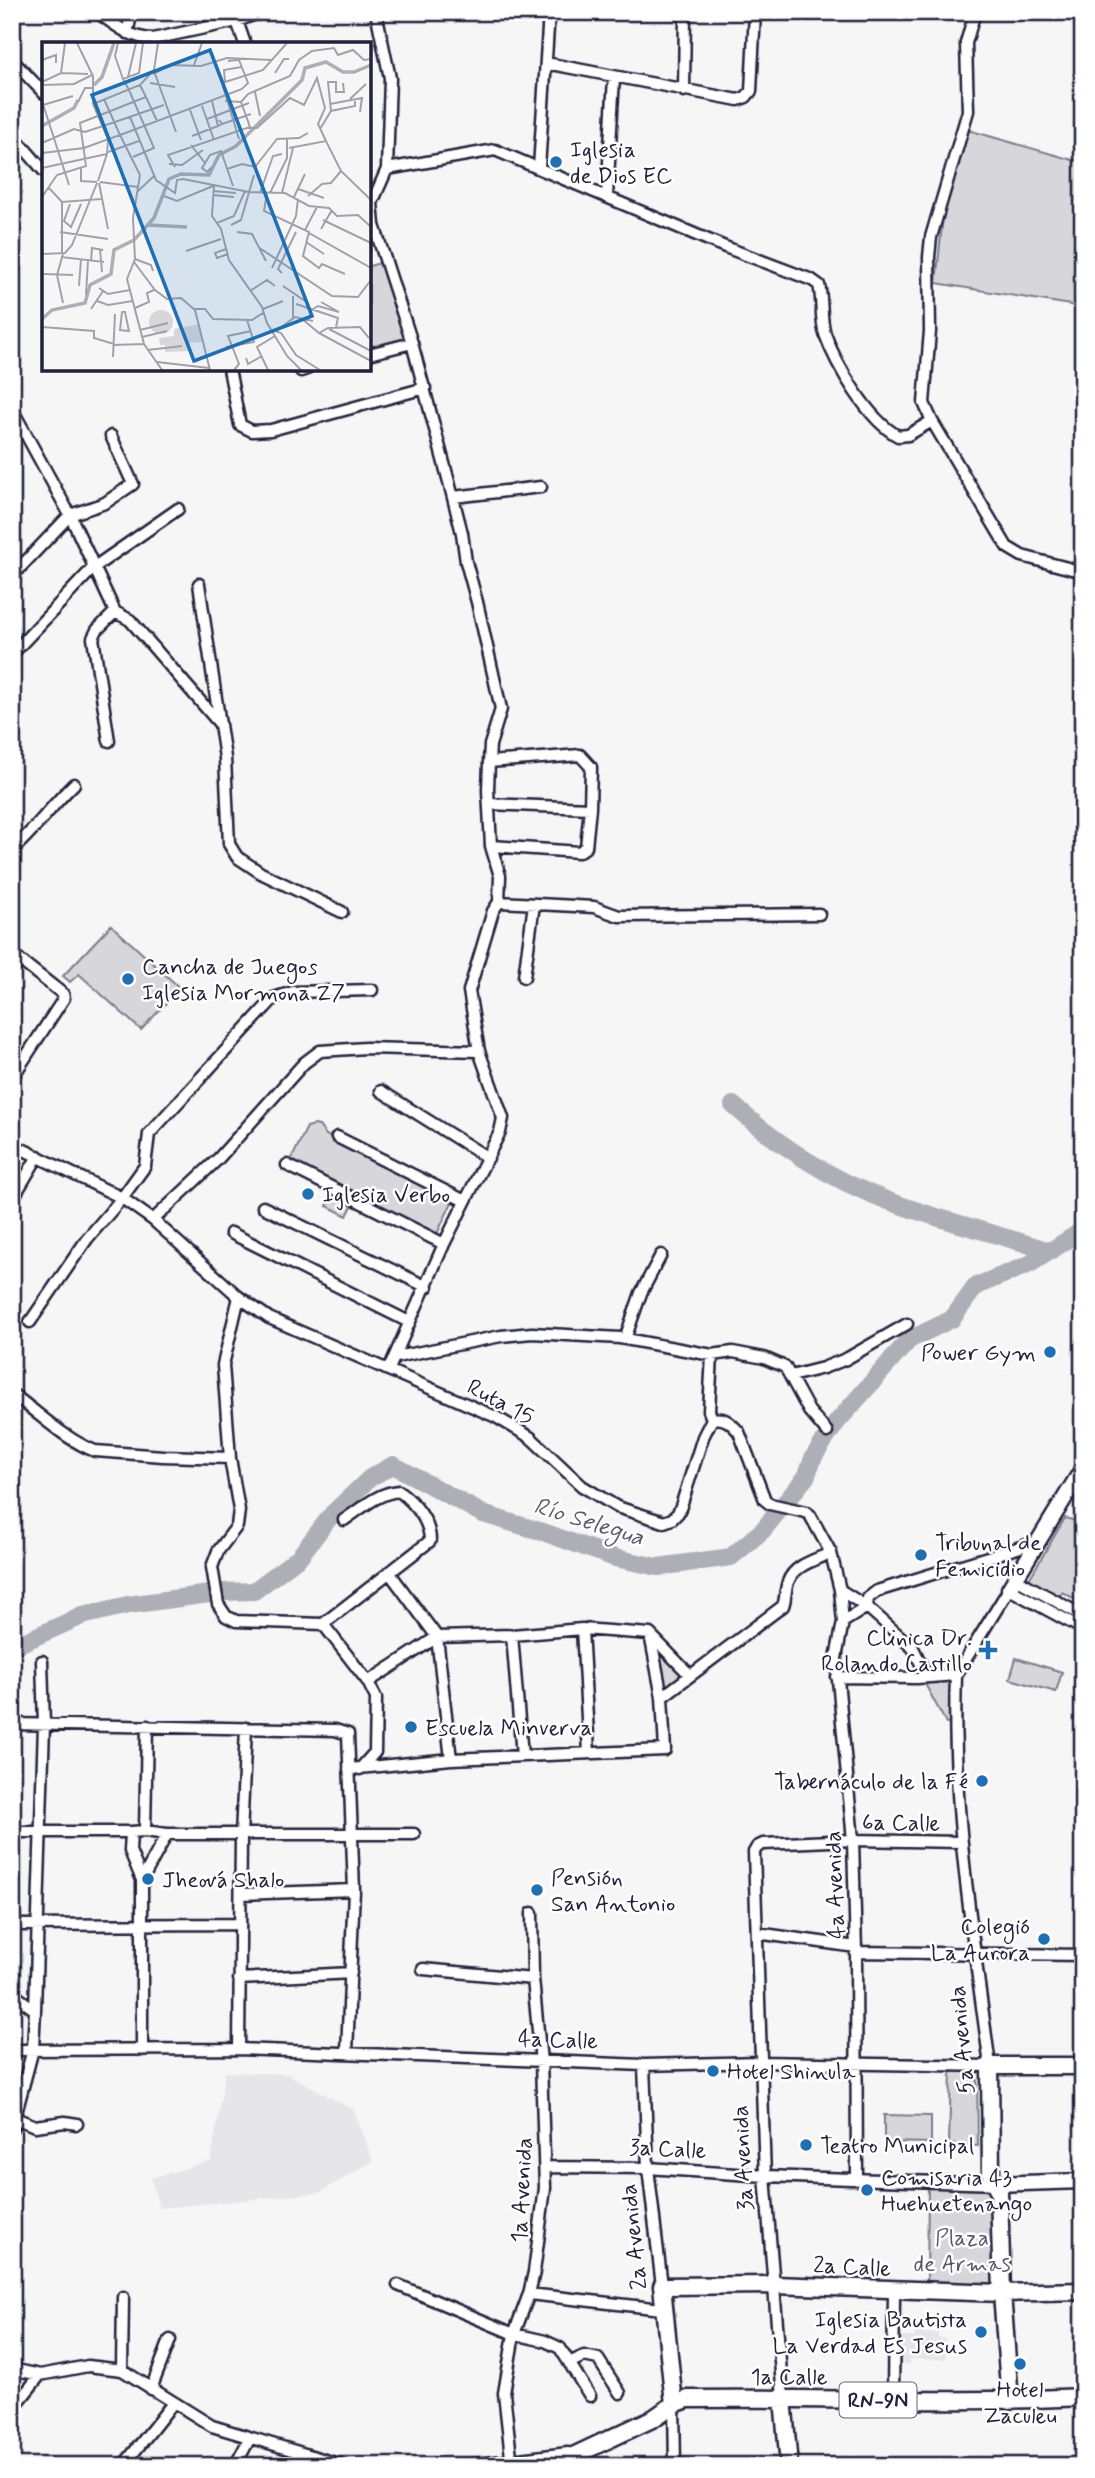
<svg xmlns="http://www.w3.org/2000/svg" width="1095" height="2478" viewBox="0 0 1095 2478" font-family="Mynerve,sans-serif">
<rect width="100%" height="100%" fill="#f6f6f7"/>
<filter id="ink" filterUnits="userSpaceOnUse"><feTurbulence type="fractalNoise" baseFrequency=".0143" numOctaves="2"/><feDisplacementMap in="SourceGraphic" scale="14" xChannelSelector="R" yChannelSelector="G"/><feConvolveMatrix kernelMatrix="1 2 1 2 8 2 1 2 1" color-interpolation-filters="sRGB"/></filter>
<g filter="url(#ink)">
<path fill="#e6e6e9" d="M225 2072 288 2074 354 2110 373 2161 319 2193 159 2208 151 2178 211 2161Z
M915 2333H938V2338L945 2339 946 2359H909V2364H901V2337H915Z"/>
<path fill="#d7d7db" stroke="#7c7c8b" stroke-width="2" d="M1083 112V307L936 283 944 206 968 130 1076 161Z
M384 262 411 343 373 350 369 338V266Z
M111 925 180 988 141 1030 79 974 70 982 63 976Z
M314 1125 319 1126 326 1135 454 1198 436 1236 289 1164 307 1127Z
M335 1190 355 1200 347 1216 327 1206Z
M1065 1518 1080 1522 1083 1518V1603L1062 1592 1059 1597 1028 1581Z
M657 1651 686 1674 663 1690Z
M1016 1658 1062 1672 1056 1692 1010 1679Z
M951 1679 953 1702 951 1725 946 1723 924 1682Z
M951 2070 977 2071 978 2146 949 2144Z
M884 2115 931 2116V2143L884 2142Z
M928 2184 993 2186 999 2287H927Z"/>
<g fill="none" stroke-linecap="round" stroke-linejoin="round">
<path stroke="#aeaeb7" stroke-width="18" d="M733 1105C776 1144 832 1180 886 1200 939 1220 995 1233 1049 1251
M12 1647 82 1616 128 1605 224 1592 254 1591 299 1557 333 1513 370 1478 393 1465 483 1514 546 1533 615 1558 658 1567 731 1557 763 1530 806 1477 814 1456 837 1422 909 1340 952 1319 976 1286 1030 1264 1083 1230"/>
<g stroke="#22223b" stroke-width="15">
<path id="street" d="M97 12C115 25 130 38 153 39L237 21 261 12
M376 12 390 78 387 169 372 203 374 225 412 343 449 482 462 533 466 562 477 602 501 709 490 745 489 762 488 790 491 846 500 876 499 902 493 911 469 991 479 1051 503 1118 500 1132 444 1244 389 1369
M787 12 793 13
M975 12 966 43 968 111 931 237 929 257 930 331 924 403 932 421 1007 547 1022 556 1083 572
M237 21 245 44
M127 33 132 12
M12 60 44 93
M546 63 738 100 746 97 751 91 755 12
M684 91 685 12
M12 134 44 171
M539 168 549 12
M387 169 495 150 725 247 812 280 819 285C823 301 820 317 825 334 836 365 868 420 898 436L908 435 932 421
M607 196 614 78
M369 354 412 343
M229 369 240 425 252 431 271 430 425 388
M301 371 307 369
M12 409 70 515 115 612 130 620 219 723
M453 497 541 487
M12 576 70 515 105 503 133 484 111 436
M199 584 225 758 229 844 237 857 261 873 342 912
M12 654 93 568 178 509
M109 741 93 638 97 630 115 612
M489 804 590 808 591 767 580 755 489 762
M491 846 579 852 586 847 590 808
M12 850C35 830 52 805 74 784
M499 902 594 907 619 916 819 914
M12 954 63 994 64 998 12 1078
M524 977 534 904
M381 1091 488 1158
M337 1137 465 1201
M12 1144 122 1198 153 1220 239 1297 269 1318 496 1417 530 1437 582 1486 617 1507 664 1522 672 1519 678 1513 681 1506 703 1437 712 1419C725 1417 730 1422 739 1432L765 1500 770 1504 806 1512 810 1515 831 1553 840 1590 843 1622 836 1658 853 1840 856 1952 857 2180
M287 1165 444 1244
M12 1200 38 1156
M263 1207 427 1287
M153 1220 218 1159 304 1063 320 1051 366 1048 479 1051
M231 1233 409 1322
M239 1297 223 1365 230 1458 239 1510 237 1526 218 1551 212 1567 218 1604 226 1616 236 1621 323 1624 430 1541C430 1521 415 1503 399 1491 377 1493 362 1508 344 1520
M30 1322 87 1239 122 1198 145 1166 149 1134 274 998 293 992 372 990
M625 1339 641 1293 661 1255
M396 1357 501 1336 532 1333 620 1338 712 1355 733 1352 764 1358 785 1367 809 1411 827 1432
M791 1376 823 1368 846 1359 907 1324
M12 1394C38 1412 65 1440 95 1451L163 1456 230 1458
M712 1419 709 1411 712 1355
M389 1572 437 1637 451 1759
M1016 1579 1083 1616
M840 1590 867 1607 913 1648 927 1676
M843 1622 867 1607 868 1598 877 1591 1040 1541
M323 1624 368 1682 376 1698 375 1752 360 1769
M582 1629 589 1753
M512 1635 522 1756
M956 1675 1009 1589 1083 1629
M837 1677 917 1678 956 1675
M368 1682 437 1637 512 1635 582 1629 650 1634 689 1674
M662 1697 783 1606C786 1598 785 1590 788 1582 794 1565 815 1560 831 1553
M12 1724 335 1730 348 1734 354 1890 347 2052
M349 1769 451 1759 665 1750 662 1697 650 1634
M145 1831 147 1726
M12 1832H131
M167 1834H414
M142 1880 167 1834 145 1831 131 1832 130 1851 142 1880V2050
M241 1894 354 1890
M12 1925 239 1924
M757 1933 856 1947
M856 1952 1083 1955
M423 1969 533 1979
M239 1979 351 1973
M12 1993 35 2010
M239 2049 241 1836 246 1728
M12 2050 239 2049 644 2065 760 2062 990 2066C973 1936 951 1806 956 1675
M644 2065 648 2168 662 2286
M15 2118 35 2126 65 2122 77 2124
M12 2128 33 2049 35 2010 44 1725 42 1661
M545 2167 648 2168 765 2176 996 2184
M398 2285 514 2334 545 2341 560 2348 590 2396
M529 2294 662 2309
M569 2363 584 2356 598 2359 620 2393
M12 2369 40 2375 88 2366 122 2370 212 2426 345 2466
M122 2370 123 2297
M151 2389 170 2340
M783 2398 765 2176 754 1852 757 1847 763 1844 853 1840 961 1842
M893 2400 894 2291
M674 2404 675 2466
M12 2410 40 2375
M123 2466 173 2403
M235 2466 250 2438
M461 2466 568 2453
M512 2466 504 2393 514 2334 529 2294 534 2272 545 2188 541 2062 533 1979 532 1913"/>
</g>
<g stroke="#22223b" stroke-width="19">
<path id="secondary" d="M1009 1589 1083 1468
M996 2184 1083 2181"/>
</g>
<g stroke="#22223b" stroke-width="21">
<path id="primary" d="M783 2398 789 2466
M1010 2401 1002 2293 999 2192 991 2178 990 2066H1083
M674 2404 662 2286 774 2285 1002 2293 1083 2291
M552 2466 654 2418 674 2404 688 2399C820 2397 951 2404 1083 2397"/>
</g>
<use href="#street" stroke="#fff" stroke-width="10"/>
<use href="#secondary" stroke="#fff" stroke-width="14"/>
<use href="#primary" stroke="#fff" stroke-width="16"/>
</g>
</g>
<g fill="#1f6fb2" stroke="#fff" stroke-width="2.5">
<circle cx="556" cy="162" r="7"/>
<circle cx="128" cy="979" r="7"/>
<circle cx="308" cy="1194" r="7"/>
<circle cx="1050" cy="1352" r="7"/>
<circle cx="921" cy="1555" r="7"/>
<path d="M984.5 1639.5h7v7h7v7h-7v7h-7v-7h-7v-7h7z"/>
<circle cx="411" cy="1727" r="7"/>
<circle cx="982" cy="1781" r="7"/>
<circle cx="148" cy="1879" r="7"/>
<circle cx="537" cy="1890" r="7"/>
<circle cx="1044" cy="1939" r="7"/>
<circle cx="713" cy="2071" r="7"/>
<circle cx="806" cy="2145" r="7"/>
<circle cx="867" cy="2190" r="7"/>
<circle cx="981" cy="2332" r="7"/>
<circle cx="1020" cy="2364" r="7"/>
</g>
<g text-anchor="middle" stroke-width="5" stroke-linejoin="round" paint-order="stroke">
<rect fill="#fff" stroke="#646476" stroke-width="2" x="839.5" y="2382.5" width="77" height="35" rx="5"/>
<g font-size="21" font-weight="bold" fill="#22223b">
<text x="878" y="2407">RN-9N</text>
</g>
<g font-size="23" fill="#22223b" stroke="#fff" text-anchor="start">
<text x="570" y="157">Iglesia<tspan x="570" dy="26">de Dios EC</tspan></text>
<text x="142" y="974">Cancha de Juegos<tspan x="142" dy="26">Iglesia Mormona Z7</tspan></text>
<text x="322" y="1202">Iglesia Verbo</text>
<text x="1036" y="1360" text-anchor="end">Power Gym</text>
<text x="935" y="1550">Tribunal de<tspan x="935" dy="26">Femicidio</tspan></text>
<text x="972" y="1645" text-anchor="end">Clinica Dr.<tspan x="972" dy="26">Rolando Castillo</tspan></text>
<text x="425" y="1735">Escuela Minverva</text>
<text x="968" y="1789" text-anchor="end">Tabernáculo de la Fé</text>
<text x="551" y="1885">Pensión<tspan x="551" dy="26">San Antonio</tspan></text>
<text x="162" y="1887">Jheová Shalo</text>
<text x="1030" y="1934" text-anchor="end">Colegió<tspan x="1030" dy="26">La Aurora</tspan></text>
<text x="727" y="2079">Hotel Shinula</text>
<text x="820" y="2153">Teatro Municipal</text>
<text x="881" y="2185">Comisaria 43<tspan x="881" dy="26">Huehuetenango</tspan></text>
<text x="967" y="2327" text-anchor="end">Iglesia Bautista<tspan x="967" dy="26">La Verdad Es Jesus</tspan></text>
<text x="1020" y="2397" text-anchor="middle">Hotel<tspan x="1020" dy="26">Zaculeu</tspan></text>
</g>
<g font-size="23" fill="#22223b" stroke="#fff">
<text transform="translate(501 1401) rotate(28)" y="8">Ruta 15</text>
<text transform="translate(901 1822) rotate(1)" y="8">6a Calle</text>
<text transform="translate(834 1885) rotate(-92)" y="8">4a Avenida</text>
<text transform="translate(558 2039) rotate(2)" y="8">4a Calle</text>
<text transform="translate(961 2040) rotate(-95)" y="8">5a Avenida</text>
<text transform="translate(668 2148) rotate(3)" y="8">3a Calle</text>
<text transform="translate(742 2158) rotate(-93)" y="8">3a Avenida</text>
<text transform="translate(521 2190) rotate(-87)" y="8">1a Avenida</text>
<text transform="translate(633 2237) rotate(-96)" y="8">2a Avenida</text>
<text transform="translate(852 2266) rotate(3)" y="8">2a Calle</text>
<text x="789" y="2384">1a Calle</text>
</g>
<g font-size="23" fill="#58586b" stroke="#fff">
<text x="962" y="2245">Plaza<tspan x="962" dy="26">de Armas</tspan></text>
</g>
<g font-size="24" font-style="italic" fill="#5a5a6d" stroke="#fff">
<text transform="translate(589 1521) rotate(17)" y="8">Río Selegua</text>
</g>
</g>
<g transform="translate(42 42)">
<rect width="329" height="329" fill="#f6f6f7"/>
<path d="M107 280a12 12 0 1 1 24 0a12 12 0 1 1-24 0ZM158 282 160 300 148 301 149 309 123 310V303H118L117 296 132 294V287Z" fill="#d7d7db"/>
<path fill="none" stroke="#aeaeb7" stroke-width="3.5" d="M52 43 60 35 72 1M0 84 32 66 36 58M106 183 145 185M0 277 10 268 43 261 48 243 69 232 72 208 92 198 112 176 127 137 139 132 167 133 177 113 194 104 260 38 263 26 284 20 301 30H312L329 23"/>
<path fill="none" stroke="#a1a1ac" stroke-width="2" d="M35 1 51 34V62M76 1 73 14 81 37M0 18 14 13V21M152 23 160 1M112 29 134 90M19 31 23 1M233 31 242 17H247M111 32 129 23 159 24 185 16 230 18M86 35 94 1M0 40 19 31 46 32M183 40 182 28 199 25M108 41 133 45M0 43 32 42 50 33M87 48 112 106 91 115M87 48 81 37 97 31 101 1M213 50 218 74M104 55 115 79M308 57 324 42M0 59 27 143M170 59 176 84 180 82 177 78M36 60 43 46H51M199 60 206 52 248 34 257 18 270 9 292 6 296 13 311 8 322 18 329 17M288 62 320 56 318 70M1 63 31 54M160 64 172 98M148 68 159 98M289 69 286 40H294V50H302L301 41M88 75 114 138 133 151 135 138 141 137 207 150 243 151 267 164 287 166 295 174 316 173 329 185M165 77 207 61M73 80 122 63M180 82 209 72M207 86H215L248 56 262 63 275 36 283 66 276 82 284 99M278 87 289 69 313 64V57M150 94 176 84M197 97 180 41 221 28 245 1M0 101 32 87 43 90 73 80M149 103 163 121M247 106 284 99 299 129 329 158M66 110 97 99M0 111 42 106 78 93 62 57M127 122 140 123 161 108M39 125V139L55 140M133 125 126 113 208 85 199 60 183 59M170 125 165 130 160 126 168 113 179 109 191 144M0 126 65 112 66 97 51 62 98 43 112 28 116 1M185 127 200 122 213 125 235 97 257 96 266 91M98 133 78 93 200 47 206 41 197 18 186 19M98 133 91 176 93 217 85 237 102 302 120 328M56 139 65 112M58 140 96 145M57 141 66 187M172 143 170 174 179 187 187 218 220 265 225 281 245 314 259 328M7 146 20 160V211M256 147 282 156M171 149 194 151M95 150 112 134M218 151 231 114 240 112M225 151 222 169 267 190 261 214 277 226 280 222 303 232M228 151 245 116V97M240 151 251 106M171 153 192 155M122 154 135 159 171 144M266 154 280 142 289 141 299 129M0 155 15 133 44 124 38 81 104 55 98 43M252 155 263 132M20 160 59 157M28 162 22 179 29 185 39 162M281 178 329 201M175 181 192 174 203 149M189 183 199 178 212 133M279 187 290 168M263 188 275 165M18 190 66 197M195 190 210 192 224 219M267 191 329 226M264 200 282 212M216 205 290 254 316 255 329 238M58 207 60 230M184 207 173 211 175 216 186 212M144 209 179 197M0 212 23 211 30 203 55 141M19 215 62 220M93 217 109 223 111 229M49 219 50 206 61 208M92 220 113 248 125 257 139 256 153 268 168 328M230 226 254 174 256 157M240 231 236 227 254 190M2 232 31 233M37 244 39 217M241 244 266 261M57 246 66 252 88 248M208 249 225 238 233 244M44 253 46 218M55 259 66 263 91 259M21 261 15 233 21 212M254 262 296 276 294 285M93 266 107 260 105 251 112 248M49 267 61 249M152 267H163L171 277 210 278 221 271M221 267 241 259M268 269 276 264 297 270 279 260M80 270H83L87 289 78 288ZM251 276V254M259 276 277 291 286 286 318 285 327 296M0 285 52 289V296L72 302M287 287 329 309M98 288 126 281M230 288 239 291 254 313 278 328M234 289 253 275 271 279M277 291 329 319M100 295 125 289M71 303 102 302M184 305 212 300 205 278M106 308 140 304M71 315 73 272M204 316 206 322 220 314M115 320 167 326M192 328 197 322 186 294 209 289M226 328 215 305 233 294"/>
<path fill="#1f6fb2" fill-opacity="0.15" stroke="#1f6fb2" stroke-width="3.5" d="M168 8 270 274 152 319 50 53Z"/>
<rect width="329" height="329" fill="none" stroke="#22223b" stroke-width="3.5"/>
</g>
<rect width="1095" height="2478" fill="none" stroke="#fff" stroke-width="42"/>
<rect x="21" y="21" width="1053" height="2436" fill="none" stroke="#22223b" stroke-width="2.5" filter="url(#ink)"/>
</svg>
